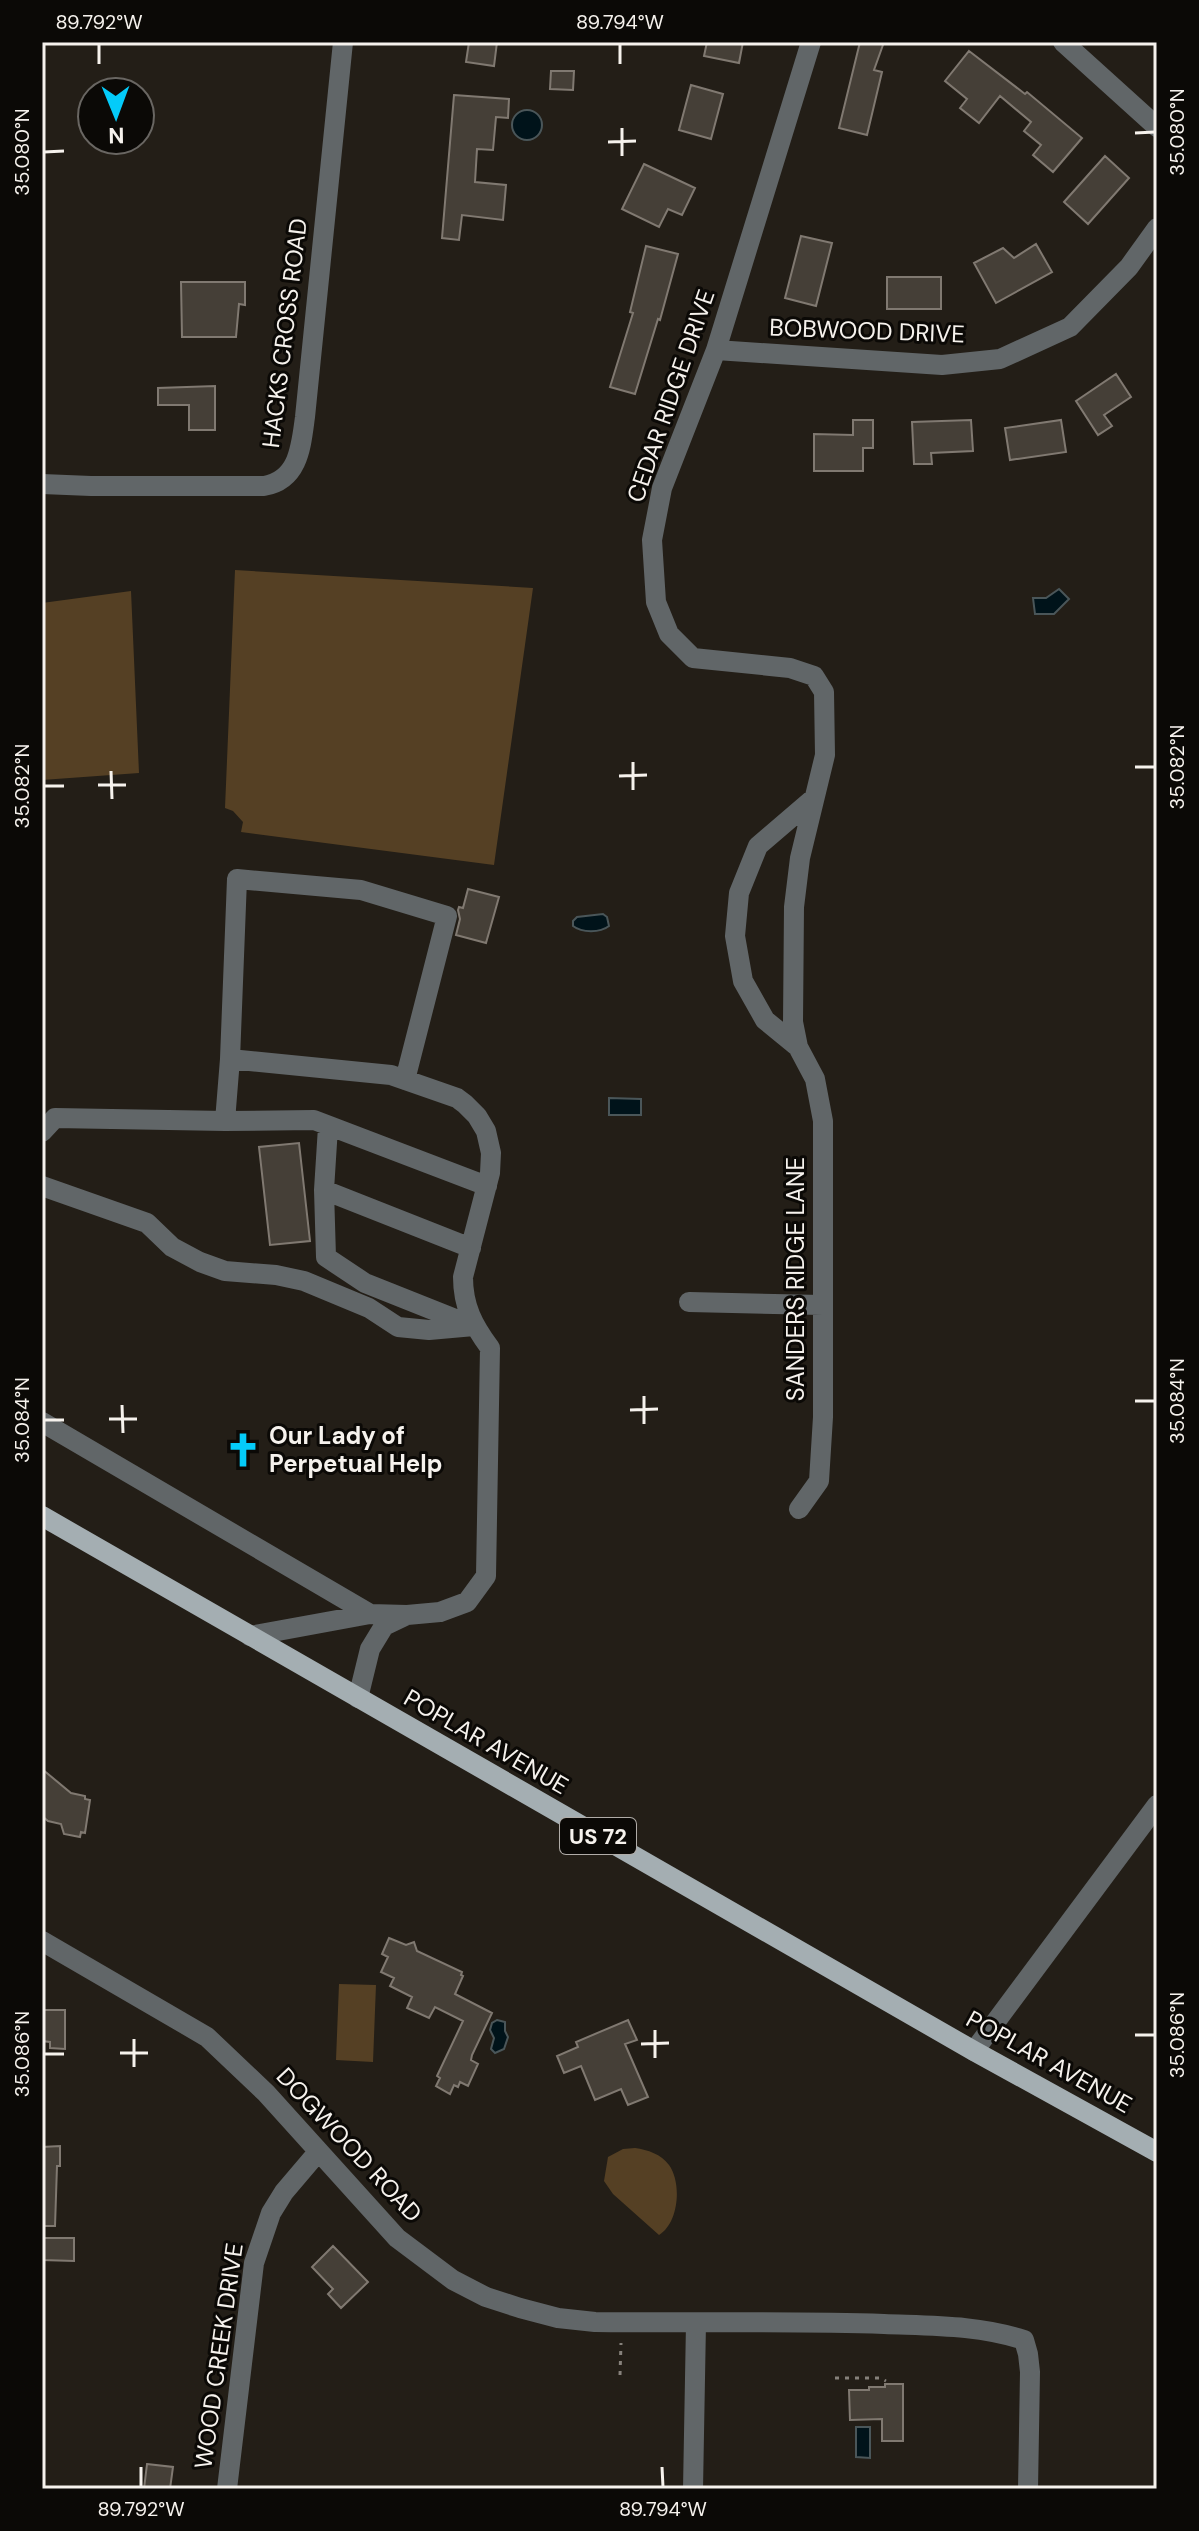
<svg xmlns="http://www.w3.org/2000/svg" width="1199" height="2531" viewBox="0 0 1199 2531" font-family="'DM Sans',sans-serif">
<rect width="100%" height="100%" fill="#231e17"/>
<path fill="#554024" d="M235 570 533 588 494 865 241 832 243 822 233 811 225 808Z
M131 591 139 773 42 780V603Z
M339 1984 376 1985 373 2062 336 2060Z
M635 2148C648 2150 661 2154 669 2165 682 2183 679 2223 659 2235L613 2194 604 2181 608 2157 623 2149Z"/>
<path fill="#00131a" stroke="#4a5659" stroke-width="2" d="M512 125a15 15 0 1 1 30 0a15 15 0 1 1-30 0Z
M1059 589 1069 599 1054 614H1035L1033 598H1046Z
M603 914 607 917 609 926C600 933 582 933 573 926V921L577 917Z
M609 1098 641 1099V1115H609Z
M497 2020 505 2022V2031L508 2037 504 2049 495 2053 491 2049 494 2038 490 2030 492 2023Z
M856 2427H870V2458L856 2457Z"/>
<path fill="#453f37" stroke="#807971" stroke-width="2" d="M469 42H497L494 66 466 62Z
M707 42H743L739 63 704 56Z
M860 42H884L874 70 882 72 867 135 839 128Z
M969 51 1025 94 1027 92 1082 138 1053 172 1033 155 1041 145 1024 131 1031 122 1000 96 979 123 960 108 967 99 945 81Z
M551 71H574L573 90 550 89Z
M691 85 723 94 711 139 679 130Z
M454 95 509 99 508 118 496 117 493 150 477 149 475 182 506 185 503 220 462 215 459 240 442 238Z
M1105 156 1129 178 1088 224 1064 202Z
M644 164 695 188 682 215 668 209 659 227 622 209Z
M801 236 832 243 816 306 785 298Z
M1036 244 1052 272 996 303 974 263 1003 248 1014 258Z
M646 246 678 254 660 320 658 319 635 394 610 387 633 313 630 312Z
M887 277H941V309H887Z
M181 282H245V305L239 304 236 337H182Z
M1116 374 1131 397 1104 415 1112 426 1098 435 1076 401Z
M215 386V430H189V405H158V388Z
M853 420H873V448H863V471H814V434L853 435Z
M971 420 973 451 931 453 932 464H914L912 422Z
M1061 420 1066 452 1010 460 1005 428Z
M468 889 499 897 486 943 456 935 460 919 458 910 459 907 463 908Z
M299 1143 310 1241 270 1245 259 1147Z
M42 1769 71 1793 85 1796V1799L90 1800 85 1833 81 1832 80 1837 64 1834 61 1824 48 1821 42 1816Z
M389 1938 406 1945 414 1942 417 1951 462 1972 461 1975 463 1976 455 1994 492 2013 472 2055 471 2060 478 2064 468 2086 460 2082 458 2087 454 2085 450 2094 436 2086 440 2078 437 2076 463 2021 435 2007 429 2018 407 2008 412 1997 390 1986 394 1978 381 1972 388 1957 382 1954Z
M42 2010H65V2049L50 2048V2042L42 2041Z
M628 2020 637 2040 625 2044 648 2097 628 2105 621 2089 595 2100 581 2066 564 2073 557 2056 578 2047 576 2042Z
M60 2146V2166H57L55 2226H42V2147Z
M42 2238H74V2261L42 2260Z
M333 2246 368 2282 341 2308 328 2294 333 2289 312 2267Z
M885 2384H903V2441H882V2419L850 2420 849 2390H869V2387H885Z
M147 2464 173 2467 170 2489H144Z"/>
<g fill="none" stroke-linecap="round" stroke-linejoin="round">
<path stroke="#86817b" stroke-width="3" stroke-dasharray="4 6" stroke-linecap="butt" d="M620 2375 621 2343
M835 2378H880L886 2381"/>
<path stroke="#616668" stroke-width="20" d="M811 42 716 350 662 488 652 540 656 602 669 634 693 658 790 668 814 676 824 692 825 755 800 858 794 907 793 1022 798 1047 765 1020 743 981 735 936 739 893 758 846 814 798
M1063 42 1157 127
M716 350 942 365 1000 359 1070 327 1129 267 1157 228
M42 484 91 486H264C299 480 301 446 305 417L343 42
M798 1047 815 1079 823 1121V1417L819 1481 799 1509
M405 1080 447 916 361 890 237 879 230 1059 391 1075 457 1098 465 1104 477 1116 486 1131 491 1153 490 1173 463 1277C463 1306 473 1325 490 1348L486 1576 467 1602 440 1612 407 1615
M225 1121 314 1120 487 1186
M328 1127 324 1190 326 1257 365 1283 468 1324
M42 1132 55 1118 225 1121 230 1059
M42 1186 147 1223 172 1247 200 1262 225 1271 276 1275 304 1281 369 1308 398 1327 429 1330 474 1326
M324 1190 471 1248
M689 1302 822 1305
M42 1422 370 1614
M250 1636 370 1614 407 1615 384 1626 370 1649 358 1698
M42 1941 207 2037 266 2093 397 2238 453 2280 486 2297 520 2308 558 2318 595 2322C691 2323 788 2321 884 2324 932 2326 978 2325 1024 2340L1028 2354 1030 2372 1028 2489
M974 2051 1157 1805
M227 2489 254 2263 271 2213 284 2192 318 2152
M693 2489 696 2323"/>
<path stroke="#a4aeb2" stroke-width="20" d="M42 1516 974 2051 1157 2152"/>
</g>
<path fill="none" stroke="#f6f2ed" stroke-width="3" d="M99 44V64M620 44V64M622 128V156M1135 133 1155 132M608 142 636 141M44 152 64 151M633 762V790M1135 767H1155M111 771 112 799M619 776 647 775M98 785H126M44 786H64M644 1396V1424M1135 1401H1155M122 1405 123 1433M630 1410 658 1409M109 1419H137M44 1420H64M655 2030V2058M1135 2035H1155M134 2039V2067M641 2044 669 2043M120 2053H148M44 2054H64M141 2467V2487M662 2467 663 2487"/>
<defs>
<g id="church-bare" transform="scale(2.76)"><path d="M-1.2-6h2.4v3.5h3.3v2.4h-3.3V6h-2.4V-.1h-3.3v-2.4h3.3Z" fill="#04cbf9" stroke="#0b0906" stroke-width="2.5" paint-order="stroke"/></g>
</defs>
<g fill-rule="evenodd">
<use href="#church-bare" x="243" y="1450"/>
</g>
<g text-anchor="middle" stroke-width="6" stroke-linejoin="round" paint-order="stroke">
<rect fill="#0b0906" stroke="#b0aca8" stroke-width="2" x="560" y="1818" width="76" height="36" rx="6"/>
<g font-size="22" font-weight="bold" fill="#f6f2ed">
<text x="598" y="1844">US 72</text>
</g>
<g font-size="24" fill="#f6f2ed" stroke="#0b0906">
<text transform="translate(867 331) rotate(2)" y="8">BOBWOOD DRIVE</text>
<text transform="translate(285 333) rotate(-83)" y="8">HACKS CROSS ROAD</text>
<text transform="translate(671 396) rotate(-71)" y="8">CEDAR RIDGE DRIVE</text>
<text transform="translate(796 1279) rotate(-90)" y="8">SANDERS RIDGE LANE</text>
<text transform="translate(486 1742) rotate(30)" y="8">POPLAR AVENUE</text>
<text transform="translate(1049 2062) rotate(29)" y="8">POPLAR AVENUE</text>
<text transform="translate(349 2145) rotate(47)" y="8">DOGWOOD ROAD</text>
<text transform="translate(219 2356) rotate(-82)" y="8">WOOD CREEK DRIVE</text>
</g>
<g font-size="24" font-weight="bold" fill="#f6f2ed" stroke="#0b0906" text-anchor="start">
<text x="269" y="1444">Our Lady of<tspan x="269" dy="28">Perpetual Help</tspan></text>
</g>
</g>
<rect width="1199" height="2531" fill="none" stroke="#0b0906" stroke-width="88"/>
<g transform="translate(116 116) rotate(179)"><circle r="38" fill="#0b0906" stroke="#696662" stroke-width="2"/>
<path d="M0-6L14 30L0 20L-14 30Z" fill="#04cbf9"/>
<text y="-12" font-size="22" font-weight="bold" text-anchor="middle" fill="#f6f2ed">N</text>
</g>
<rect x="44" y="44" width="1111" height="2443" fill="none" stroke="#f6f2ed" stroke-width="3"/>
<g font-size="20" text-anchor="middle" fill="#f6f2ed">
<text x="99" y="29">89.792°W</text>
<text x="620" y="29">89.794°W</text>
<text transform="translate(1177 132) rotate(-90)" y="7">35.080°N</text>
<text transform="translate(22 152) rotate(-90)" y="7">35.080°N</text>
<text transform="translate(1177 767) rotate(-90)" y="7">35.082°N</text>
<text transform="translate(22 786) rotate(-90)" y="7">35.082°N</text>
<text transform="translate(1177 1401) rotate(-90)" y="7">35.084°N</text>
<text transform="translate(22 1420) rotate(-90)" y="7">35.084°N</text>
<text transform="translate(1177 2035) rotate(-90)" y="7">35.086°N</text>
<text transform="translate(22 2054) rotate(-90)" y="7">35.086°N</text>
<text x="141" y="2516">89.792°W</text>
<text x="663" y="2516">89.794°W</text>
</g>
</svg>
